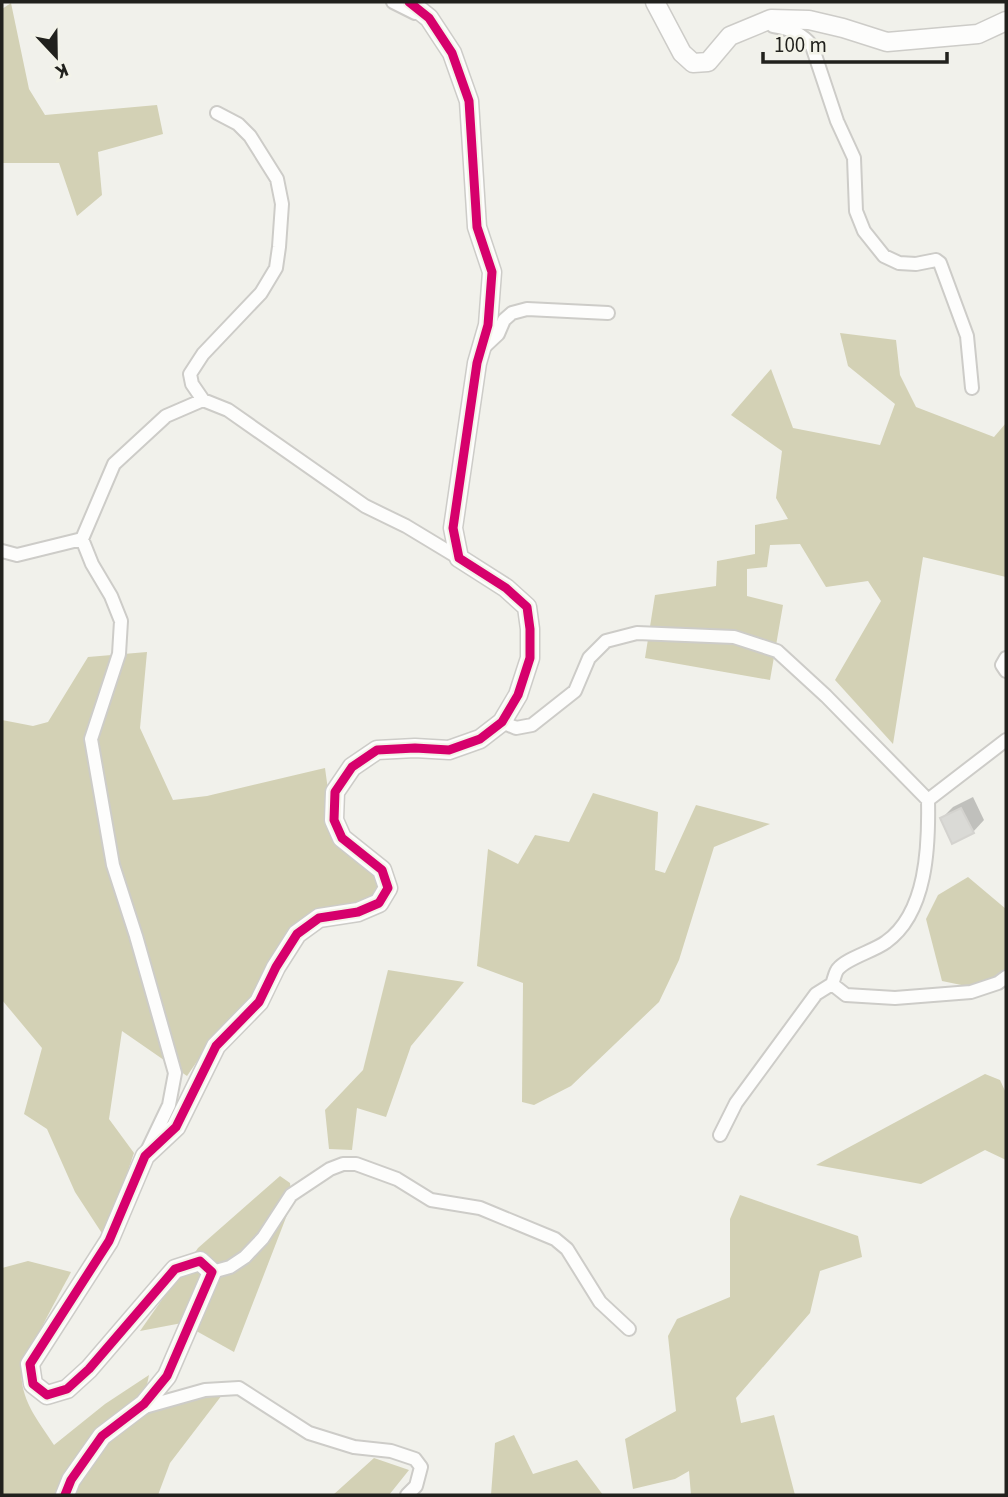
<svg xmlns="http://www.w3.org/2000/svg" width="1008" height="1497" viewBox="0 0 1008 1497" font-family="'Source Sans 3',sans-serif">
<rect width="100%" height="100%" fill="#f1f1eb"/>
<path fill="#d3d1b5" d="M11 3 29 89 45 115 157 105 163 134 98 152 102 195 77 216 59 163H2V9Z
M840 333 896 340 900 375 916 407 994 437 1006 423V577L923 557 893 744 835 680 881 601 868 581 826 587 800 544 770 545 767 567 747 569V596L783 605 770 680 645 658 655 595 716 586 717 561 755 554V525L788 519 776 498 782 451 731 415 771 369 793 428 880 445 895 404 848 366Z
M147 652 140 728 173 800 207 796 325 768 334 834 375 872 380 890 363 904 304 920 256 995 218 1031 187 1076 122 1031 109 1119 134 1153 105 1238 75 1192 47 1129 24 1114 42 1048 2 1000V720L33 726 48 722 88 657Z
M593 793 658 812 655 870 665 873 696 805 770 824 714 847 679 960 659 1002 571 1086 534 1105 522 1102 523 983 477 966 488 849 518 864 535 835 569 842Z
M968 877 1006 909V969L997 976 971 987 942 981 926 919 938 895Z
M388 970 464 982 411 1046 386 1117 357 1108 352 1150 329 1149 325 1110 363 1070Z
M985 1074 1000 1080 1006 1093V1160L985 1150 921 1184 816 1165Z
M280 1176 290 1183 292 1202 234 1352 182 1323 140 1331 198 1248Z
M740 1195 858 1236 862 1257 820 1271 810 1313 736 1398 741 1423 774 1415 795 1495H691L689 1471 675 1479 633 1489 625 1439 676 1411 668 1336 677 1319 730 1297V1219Z
M28 1261 71 1272C61 1292 19 1364 22 1382 25 1406 41 1425 54 1445L105 1404 149 1375 141 1415 191 1400 222 1395 170 1463 158 1495H2V1268Z
M514 1435 533 1474 577 1460 603 1495H491L495 1443Z
M374 1458 409 1470 389 1495H333Z"/>
<path fill="#0003" d="M973 797 984 820 973 832 942 818 953 807Z"/>
<path fill="#dadad6" stroke="#d4d3cf" stroke-width="2" d="M961 808 974 833 952 844 940 818Z"/>
<g fill="none" stroke-linecap="round" stroke-linejoin="round">
<g stroke="#cdccc8" stroke-width="16">
<path id="street" d="M393 2 415 13
M773 26C789 28 802 33 812 46L837 121 854 158 856 211 864 231 884 256 899 263 916 264 936 260 940 263 967 336 972 388
M482 349 498 334 504 320 512 313 527 309 608 313
M203 400 192 384 190 374 203 354 261 293 276 268 279 247 282 204 277 179 250 136 238 124 217 113
M2 551 17 555 82 539
M1006 658 1002 665 1006 671
M502 722 516 728 532 725 575 691 589 658 606 641 637 633 734 637 777 651 826 696 928 800C929 846 927 913 886 942 874 951 847 958 838 969 835 972 834 980 832 984L846 995 895 998 971 992 998 983 1006 977
M928 800 1006 740
M720 1135 736 1103 816 994 832 984
M148 1149 169 1105 175 1073 136 936 113 865 91 739 119 654 121 621 111 596 92 564 82 539 114 464 166 416 203 400 228 410 365 506 406 526 459 558
M212 1272 230 1267 245 1257 263 1238 291 1195 330 1169 343 1164H356L397 1179 431 1200 480 1208 555 1239 567 1249 600 1302 629 1329
M141 1408 205 1390 239 1388 309 1433 354 1447 391 1451 415 1459 421 1467 416 1486 407 1495"/>
</g>
<g stroke="#cdccc8" stroke-width="21">
<path id="secondary" d="M655 2 682 53 693 63 708 62 730 36 771 19 809 20 843 28 887 42 978 34 1006 21
M65 1495 71 1480 102 1436 144 1404 167 1376 212 1272 200 1261 175 1269 89 1369 67 1389 47 1395 33 1384 30 1364 109 1241 145 1156 176 1127 216 1046 259 1002 276 967 297 934 319 918 358 912 379 903 388 888 382 870 342 838 334 820 335 792 352 767 377 750 415 748 449 750 480 739 502 722 518 695 530 658V629L527 607 506 588 459 558 453 528 477 363 488 325 492 272 477 227 469 101 452 53 429 18 409 2"/>
</g>
<use href="#street" stroke="#fdfdfc" stroke-width="12"/>
<use href="#secondary" stroke="#fdfdfc" stroke-width="18"/>
<g stroke="#f3f3e9" stroke-width="13">
<path id="cycleway" d="M65 1495 71 1480 102 1436 144 1404 167 1376 212 1272 200 1261 175 1269 89 1369 67 1389 47 1395 33 1384 30 1364 109 1241 145 1156 176 1127 216 1046 259 1002 276 967 297 934 319 918 358 912 379 903 388 888 382 870 342 838 334 820 335 792 352 767 377 750 415 748 449 750 480 739 502 722 518 695 530 658V629L527 607 506 588 459 558 453 528 477 363 488 325 492 272 477 227 469 101 452 53 429 18 409 2"/>
</g>
<use href="#cycleway" stroke="#d6006c" stroke-width="9"/>
</g>
<rect width="1008" height="1497" fill="none" stroke="#21211d" stroke-width="7"/>
<g transform="translate(56 56) rotate(158)" stroke="#f3f3e9" stroke-width="5" paint-order="stroke">
<path d="M0-5L12 26L0 18L-12 26Z" fill="#21211d"/>
<text y="-10" font-size="19" font-weight="bold" text-anchor="middle" fill="#21211d">K</text>
</g>
<path d="M763 52v10h184v-10" fill="none" stroke="#21211d" stroke-width="3.5"/>
<text x="774" y="52" font-size="21" fill="#21211d" stroke="#f3f3e9" stroke-width="5" paint-order="stroke">100 m</text>
</svg>
